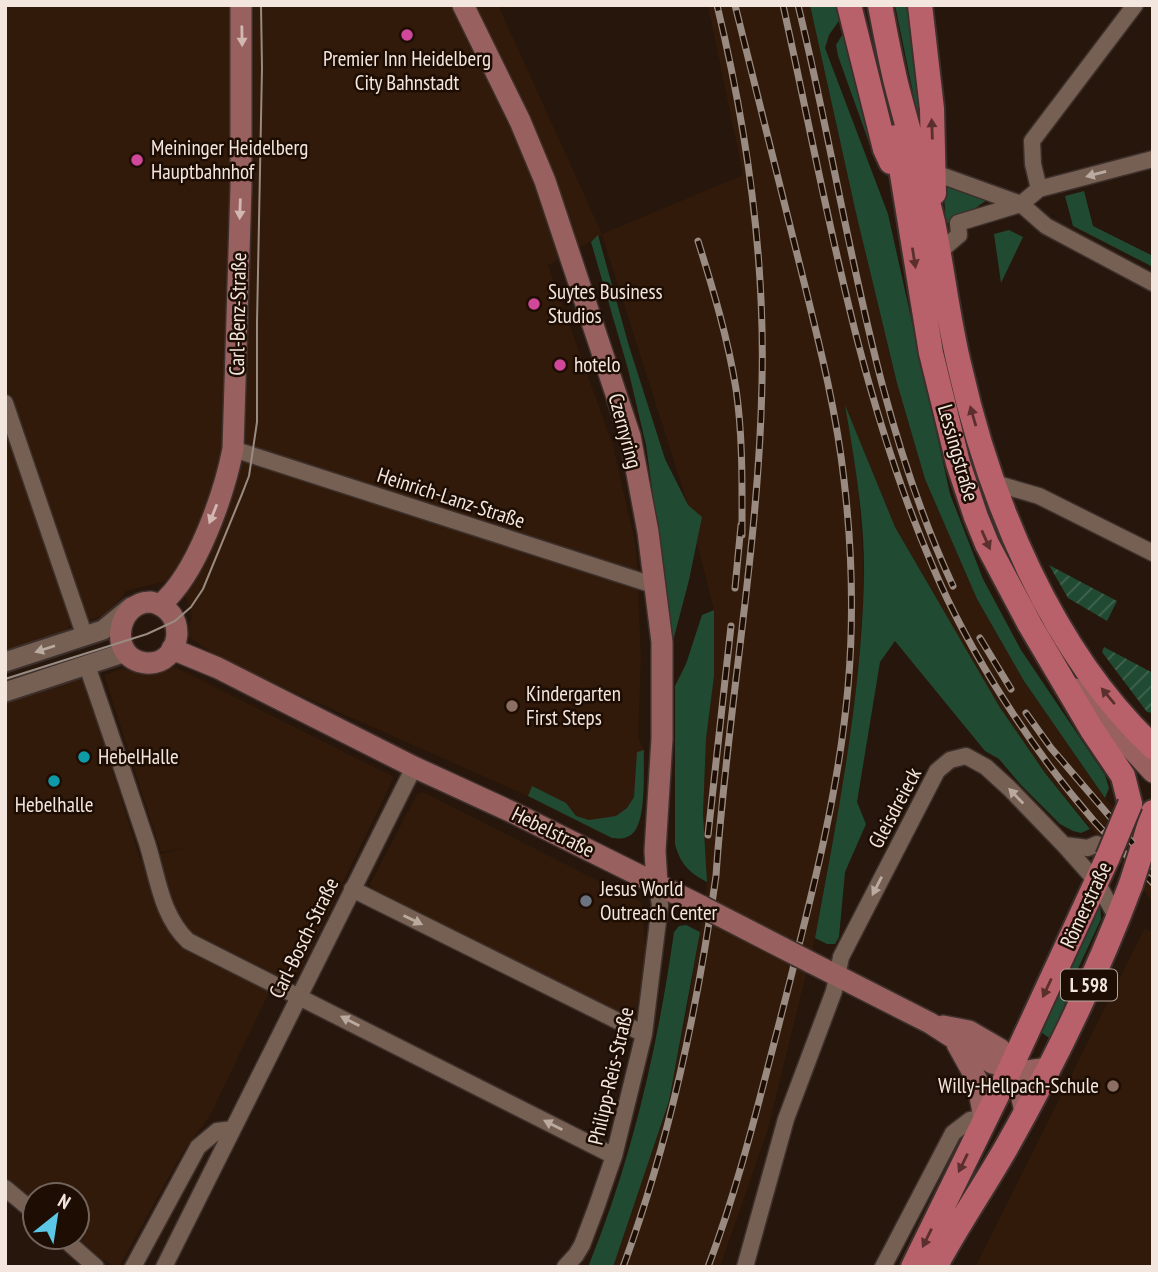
<svg xmlns="http://www.w3.org/2000/svg" width="1158" height="1272" viewBox="0 0 1158 1272" font-family="'PT Sans Narrow',sans-serif">
<defs>
<pattern id="garden-furrows" width="10" height="10" patternUnits="userSpaceOnUse" patternTransform="scale(1.75)"><rect width="10" height="10" fill="#214a33"/><path d="M-1 1l2-2M0 10L10 0M9 11l2-2" fill="none" stroke="#426450"/></pattern>
</defs>
<rect width="100%" height="100%" fill="#27160b"/>
<path fill="#311a0a" d="M5 5H498L602 234 743 175 708 5H810L856 213 897 383 925 479 977 599 1024 681 1105 798 1153 852V902L1045 773 999 706 895 527 846 409 858 482 864 577 858 690 846 771 815 938 768 1129 720 1267H613L669 1100 687 1010 701 924 707 882 703 814 706 739 714 676V610L685 496 602 235 548 265 613 446 636 546 641 658 638 738 644 750 643 796 638 824 630 835 621 839 612 838 528 796 221 660 187 635 192 617 190 606 186 598 167 581 126 591 109 614 69 626 68 633 5 653Z
M175 667 394 777 300 971 275 980 211 1114 182 1153 119 1267H116L98 1257 76 1237 77 1195H35V1202L5 1176V701L77 679 84 680 140 859 184 848 161 852 104 675 121 669 138 672H160Z
M423 792 642 903 646 960 636 1015 631 1018 373 890 370 884 417 794Z
M1145 928 1153 933V1267H975Z"/>
<path fill="#214a33" d="M810 5H838L841 18 829 35 825 48 888 214 950 494 983 579 1021 650 1105 775 1109 788 1105 798 1024 681 977 599 925 479 897 383 856 213Z
M895 5H910L924 146Z
M844 32 876 162 838 56 836 45Z
M943 182 991 197 956 222 946 223Z
M1084 191 1093 226 1153 256 1151 266 1073 226 1065 196Z
M1009 230 1023 237 1001 283 994 234Z
M598 235 629 346 665 459 688 505 702 517 689 580 673 641 646 445 628 369 591 242Z
M845 405 895 527 999 706 1045 773 1090 829 1081 833 1073 831 1060 824 1021 785 999 759 985 751 895 641 880 662 857 802 866 824 845 872 839 937 835 944H827L815 938C837 819 861 701 864 579 865 521 855 462 845 405Z
M714 610V676L706 739 703 814 707 882C689 873 680 863 675 844V686L686 664 702 615Z
M644 750C643 769 647 819 633 833 627 839 620 839 612 838L528 796 532 786 566 803 576 816 589 820 616 816 627 808 634 797 637 752Z
M1100 902 1101 919 1075 975 1052 1040 1038 1030Z
M686 925 700 932 669 1101 613 1267H588C632 1160 658 1046 674 932L679 926Z"/>
<path fill="url(#garden-furrows)" d="M1049 565 1117 601 1107 621 1068 598Z
M1104 647 1153 673V713L1147 712 1102 652Z"/>
<g fill="none" stroke-linecap="round" stroke-linejoin="round">
<g stroke="#3d302c" stroke-width="19">
<path id="minor" d="M935 173 1021 204 1046 226 1153 283
M1039 189 1153 159
M938 253 959 235 958 223 1021 204 1039 189 1033 164 1032 141 1135 5
M5 403 85 637
M233 449 656 586
M991 482 1039 496 1153 553
M87 666C108 725 127 784 147 843 158 878 161 915 188 941L614 1156
M1064 845 1088 848 1097 844
M352 889 644 1034
M5 1188 35 1213
M62 1237 96 1267
M133 1267 198 1147 217 1131 233 1129
M164 1267 414 767
M565 1267 576 1255 582 1245 596 1208 614 1156 644 1034 660 905 657 884
M745 1267 786 1119 834 991 841 957 937 771 950 760 966 756 986 767 1009 788 1064 845 1097 882 1118 920
M883 1267 953 1133 970 1120 984 1118"/>
</g>
<g stroke="#3d302c" stroke-width="23">
<path id="tertiary" d="M5 662 103 630 131 607
M5 692 126 652"/>
</g>
<g stroke="#3d302c" stroke-width="24">
<path id="secondary" d="M463 5 520 121 545 181 630 436 648 532 662 642V739L655 851 657 884
M151 602C190 610 182 666 146 663 107 659 116 601 151 602Z
M161 604C197 574 224 494 233 449L241 187V5
M172 649 218 668 414 767 514 813 703 907
M1076 689 1153 772
M810 962 930 1023 992 1063 1027 1071 1049 1068
M943 1026 969 1031 1000 1049 1019 1085 1025 1112
M957 1044 977 1080 984 1118"/>
</g>
<g stroke="#3d302c" stroke-width="28">
<path id="primary" d="M849 5 885 149 891 162
M880 5C885 31 890 58 896 83 908 130 922 176 933 222 943 271 948 320 960 368 990 501 1052 652 1153 747
M920 5 932 109 934 193
M896 137 931 353 958 463 976 517 987 544 1030 625 1092 730 1123 776 1130 804
M1141 853 1153 812
M913 1267 1010 1069 1108 857
M935 1267C957 1226 983 1188 1006 1148 1054 1063 1097 975 1131 884"/>
</g>
<use href="#minor" stroke="#766053" stroke-width="16"/>
<use href="#tertiary" stroke="#766053" stroke-width="19"/>
<use href="#secondary" stroke="#98615f" stroke-width="21"/>
<use href="#primary" stroke="#b9616b" stroke-width="24"/>
<path stroke="#998b81" stroke-width="2" d="M5 679 147 634 175 621 191 607 203 589 242 494 249 476 257 422V323L262 68 261 5"/>
<g stroke="#998b81" stroke-width="7">
<path id="rail" d="M783 5C825 194 856 389 933 567 969 653 1033 751 1094 821 1113 842 1133 862 1153 883
M798 5C846 200 868 403 953 586
M698 241C713 289 728 339 736 389 743 437 742 486 742 535
M735 588 741 525
M980 638 1011 689
M1026 713 1051 748 1153 867
M708 835 731 626
M623 1267C670 1140 697 1010 716 876 727 711 759 547 762 382 765 254 747 129 717 5
M708 1267C738 1188 758 1105 779 1024 807 913 838 801 848 687 854 618 852 548 844 480 836 408 818 339 801 270 779 182 757 94 735 5"/>
</g>
<use href="#rail" stroke="#1d0d03" stroke-width="4.5" stroke-dasharray="13" stroke-linecap="butt"/>
<g stroke="#3d302c" stroke-width="24" stroke-linecap="butt">
<path id="secondary-bridge" d="M703 907 810 962"/>
</g>
<g stroke="#3d302c" stroke-width="28" stroke-linecap="butt">
<path id="primary-bridge" d="M1108 857 1130 804
M1131 884 1141 853"/>
</g>
<use href="#secondary-bridge" stroke="#98615f" stroke-width="21"/>
<use href="#primary-bridge" stroke="#b9616b" stroke-width="24"/>
</g>
<defs><path id="oneway-solid" d="M-6-.8H1V-3.2L6.5 0L1 3.2V.8H-6Z" transform="scale(1.75)"/></defs>
<g fill="#d3b7b2">
<use href="#oneway-solid" transform="translate(242 36) rotate(89)"/>
<use href="#oneway-solid" transform="translate(240 209) rotate(92)"/>
<use href="#oneway-solid" transform="translate(213 514) rotate(112)"/>
</g>
<g fill="#5b2f2d">
<use href="#oneway-solid" transform="translate(932 129) rotate(-92)"/>
<use href="#oneway-solid" transform="translate(914 258) rotate(81)"/>
<use href="#oneway-solid" transform="translate(973 416) rotate(-106)"/>
<use href="#oneway-solid" transform="translate(986 540) rotate(66)"/>
<use href="#oneway-solid" transform="translate(1108 696) rotate(-130)"/>
<use href="#oneway-solid" transform="translate(1047 988) rotate(115)"/>
<use href="#oneway-solid" transform="translate(963 1163) rotate(116)"/>
<use href="#oneway-solid" transform="translate(927 1238) rotate(116)"/>
</g>
<g fill="#bbaa9f">
<use href="#oneway-solid" transform="translate(1096 174) rotate(165)"/>
<use href="#oneway-solid" transform="translate(45 649) rotate(162)"/>
<use href="#oneway-solid" transform="translate(1016 796) rotate(-134)"/>
<use href="#oneway-solid" transform="translate(877 886) rotate(117)"/>
<use href="#oneway-solid" transform="translate(413 920) rotate(26)"/>
<use href="#oneway-solid" transform="translate(350 1021) rotate(-153)"/>
<use href="#oneway-solid" transform="translate(553 1125) rotate(-153)"/>
</g>
<g fill="#d1479c" stroke="#1d0d03" stroke-width="2.5">
<circle cx="407" cy="35" r="7"/>
<circle cx="137" cy="160" r="7"/>
<circle cx="534" cy="304" r="7"/>
<circle cx="560" cy="365" r="7"/>
</g>
<g fill="#8d6e63" stroke="#1d0d03" stroke-width="2.5">
<circle cx="512" cy="706" r="7"/>
<circle cx="1113" cy="1086" r="7"/>
</g>
<g fill="#0f9aa8" stroke="#1d0d03" stroke-width="2.5">
<circle cx="84" cy="757" r="7"/>
<circle cx="54" cy="781" r="7"/>
</g>
<circle fill="#6b7280" stroke="#1d0d03" stroke-width="2.5" cx="586" cy="901" r="7"/>
<g text-anchor="middle" stroke-width="5" stroke-linejoin="round" paint-order="stroke">
<rect fill="#1d0d03" stroke="#b3a59c" stroke-width="2" x="1061" y="969.5" width="56" height="31" rx="5"/>
<g font-size="19" font-weight="bold" fill="#f3e6de">
<text x="1089" y="992">L 598</text>
</g>
<g font-size="21" fill="#f3e6de" stroke="#1d0d03" text-anchor="start">
<text x="407" y="66" text-anchor="middle">Premier Inn Heidelberg<tspan x="407" dy="24">City Bahnstadt</tspan></text>
<text x="151" y="155">Meininger Heidelberg<tspan x="151" dy="24">Hauptbahnhof</tspan></text>
<text x="548" y="299">Suytes Business<tspan x="548" dy="24">Studios</tspan></text>
<text x="574" y="372">hotelo</text>
<text x="526" y="701">Kindergarten<tspan x="526" dy="24">First Steps</tspan></text>
<text x="98" y="764">HebelHalle</text>
<text x="54" y="812" text-anchor="middle">Hebelhalle</text>
<text x="600" y="896">Jesus World<tspan x="600" dy="24">Outreach Center</tspan></text>
<text x="1099" y="1093" text-anchor="end">Willy-Hellpach-Schule</text>
</g>
<g font-size="21" fill="#f3e6de" stroke="#1d0d03">
<text transform="translate(238 314) rotate(-89)" y="7">Carl-Benz-Straße</text>
<text transform="translate(625 431) rotate(75)" y="7">Czernyring</text>
<text transform="translate(958 453) rotate(74)" y="7">Lessingstraße</text>
<text transform="translate(451 498) rotate(18)" y="7">Heinrich-Lanz-Straße</text>
<text transform="translate(895 808) rotate(-62)" y="7">Gleisdreieck</text>
<text transform="translate(553 832) rotate(26)" y="7">Hebelstraße</text>
<text transform="translate(1086 905) rotate(-65)" y="7">Römerstraße</text>
<text transform="translate(304 938) rotate(-64)" y="7">Carl-Bosch-Straße</text>
<text transform="translate(611 1076) rotate(-77)" y="7">Philipp-Reis-Straße</text>
</g>
</g>
<rect width="1158" height="1272" fill="none" stroke="#f3e6de" stroke-width="14"/>
<g transform="translate(56 1216) rotate(30)"><circle r="33" fill="#1d0d03" stroke="#73645b" stroke-width="2"/>
<path d="M0-5L12 26L0 18L-12 26Z" fill="#5ac8e6"/>
<text y="-10" font-size="19" font-weight="bold" text-anchor="middle" fill="#f3e6de">N</text>
</g>
</svg>
